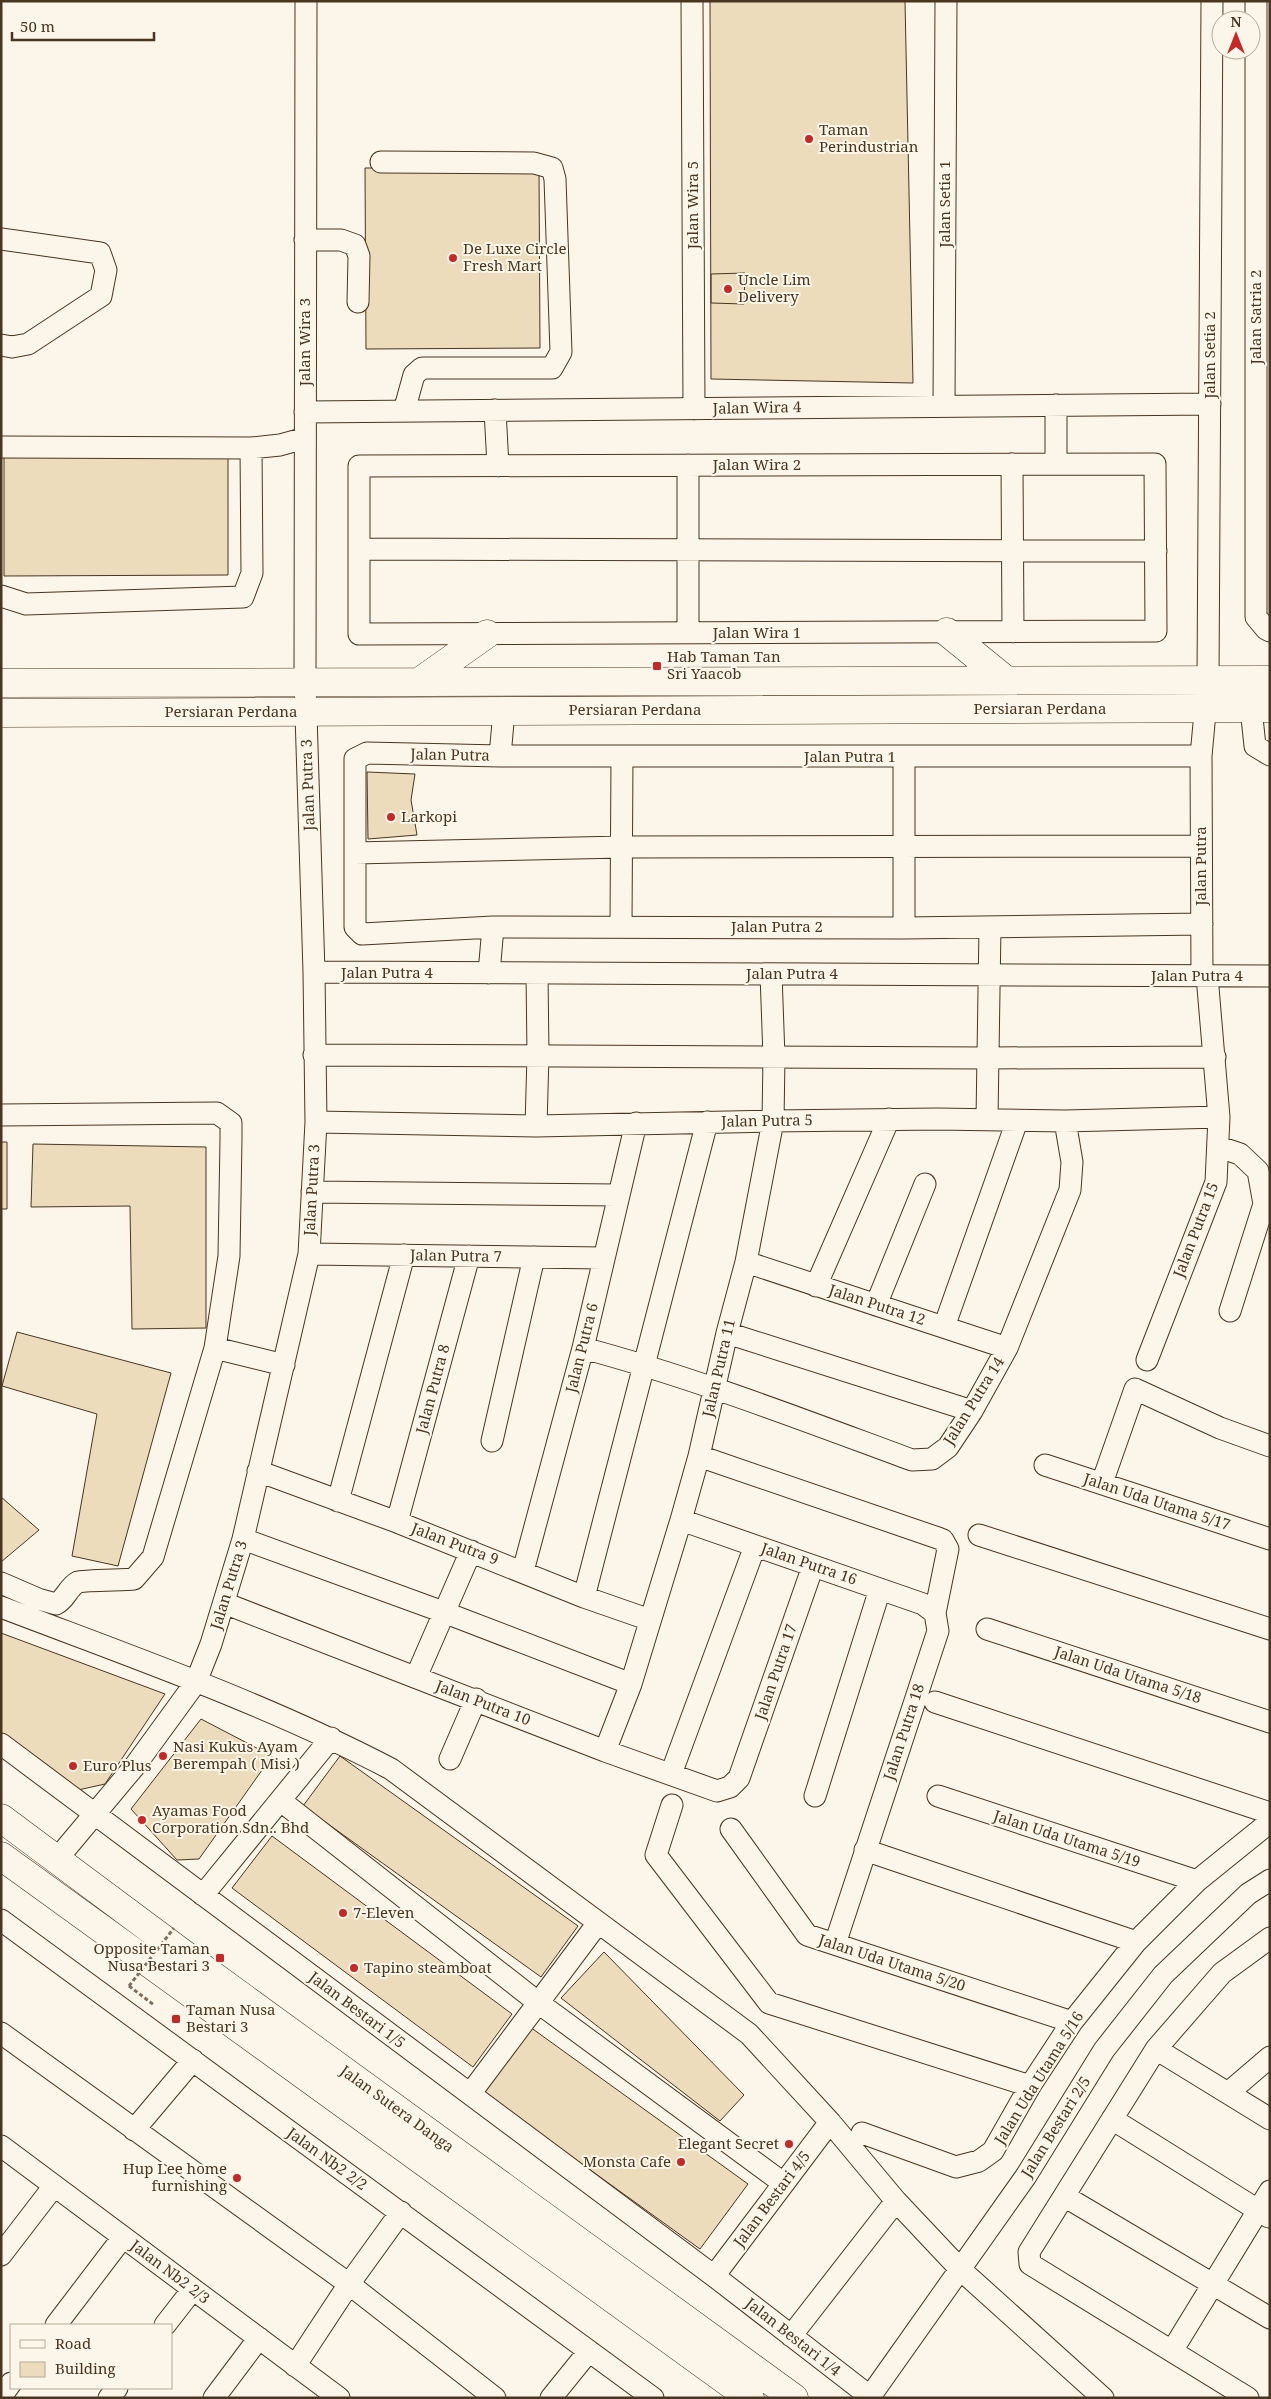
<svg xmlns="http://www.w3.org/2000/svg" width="1271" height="2399" viewBox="0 0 1271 2399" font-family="'Noto Serif',serif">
<rect width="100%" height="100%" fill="#fbf6e9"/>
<path fill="#ecdcbc" stroke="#4a3520" d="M710 1H905L913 383 711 379Z
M539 167 540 348 366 349 365 168Z
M745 273 744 304 711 303V274Z
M228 456V575L4 576V457Z
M367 772 415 774 411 800 417 835 368 839Z
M1 1142H7V1209H1Z
M33 1144 206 1147V1328L132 1329 130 1206 31 1207Z
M17 1332 171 1373 118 1566 72 1556 97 1414 2 1386Z
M1 1497 39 1530 1 1562Z
M1 1633 165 1694 105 1784 78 1790 1 1732Z
M201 1719 272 1756 199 1859 177 1860 131 1809Z
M340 1756 578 1926 541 1977 303 1806Z
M272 1836 512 2014 473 2067 232 1888Z
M604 1952 744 2095 720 2121 561 1998Z
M530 2027 748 2184 700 2249 482 2092Z"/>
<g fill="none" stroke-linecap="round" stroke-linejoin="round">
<g stroke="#4a3520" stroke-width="23">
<path id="minor" d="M692 1 694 409
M1256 1V617L1266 629 1270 631
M381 162 534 163 552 168 555 179 561 352 552 368H422L414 375 404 411
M1 239 100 253 106 270 101 296 28 344 12 347 1 345
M305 240H341L355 245 359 256 358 302
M1056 405V464
M944 406 946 1
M495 410 498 466
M305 412 1210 404
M1 447 251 448 280 445 305 438
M1012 464 1013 632
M1155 464 1156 631 359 634V466Z
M359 549 1156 551
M1 596 26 604 243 597 252 573 251 448
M688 633V465
M1251 708 1255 746 1270 755
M500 756 504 711
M1201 756H500L367 753 355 759V927L362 934 493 927 904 928 1202 924
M904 757V928
M355 853 622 847 1201 846
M621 926 622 756
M314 972 1270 976
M489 973 493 927
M1202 976 1201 756 1208 680 1212 1
M314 1055 988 1058 1215 1057
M1 1115 217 1113 231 1123V1139L229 1256 215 1348 153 1557 134 1579C124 1580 84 1580 78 1582 68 1587 66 1599 56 1604L38 1599 1 1583
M987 1119 990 927
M316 1122 536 1126 773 1121 937 1119 1065 1121 1219 1117
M536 1126 538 1055 537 973
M1219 1147 1240 1154 1258 1171 1264 1204 1230 1311
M312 1192 618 1195
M309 1254 603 1258
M746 1262 1007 1348
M816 1286 889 1119
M876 1305 925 1184
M944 1327 1017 1121
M727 1333 972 1411
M215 1348 284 1365
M583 1348C695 1378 803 1420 912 1460L932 1459 948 1447 972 1411 1007 1348 1070 1190 1072 1162 1065 1121
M1147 1360 1216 1182 1219 1117 1207 976
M492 1441 534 1257
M699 1456 938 1538 943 1540 948 1549 935 1613 938 1631 835 1944
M1045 1465 1270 1539
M258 1471 397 1522 584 1597 650 1620
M1102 1483 1135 1389 1220 1428 1270 1446
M338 1501 404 1255
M681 1520 923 1604 935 1613
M397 1522 469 1256
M979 1535 1270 1629
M243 1539 446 1613 631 1684
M523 1571 583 1348 636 1123
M584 1597 707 1122
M224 1603 605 1751 717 1791 730 1787 739 1778 813 1566
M1 1607C132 1657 267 1704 391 1769L749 2034 830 2122 896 2201 961 2270 1103 2398
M987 1629 1270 1722
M416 1677 471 1551
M935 1702 1270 1813
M1 1744 714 2276 872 2398
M605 1751 631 1684 681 1520 699 1456 727 1333 746 1262 773 1121 774 1057 771 974
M450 1759 476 1699
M671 1774 755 1546
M815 1796 880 1589
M938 1796 1197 1881
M281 1801 540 2004 783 2183
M672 1805 656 1855 769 2003 1030 2086
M731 1829 807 1935 1072 2022
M865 1850 1136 1942
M57 1859 134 1767 196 1682 211 1644 243 1539 309 1254 316 1122 314 972 305 682 306 1
M203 1895 331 1738
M1 1920 653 2398
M1 2033 349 2284 495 2398
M1156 2049 1270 2119
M1228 2093 1270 2057
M470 2094 598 1923
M1112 2119 1269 2217
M134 2130 193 2060
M862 2133 956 2167 979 2161 993 2151 1030 2086 1072 2022 1136 1942 1197 1881 1270 1822
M1 2146 339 2398
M1064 2196 1270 2318
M1 2255 54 2186
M714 2276 830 2122
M56 2325 123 2237
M165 2325 193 2289
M791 2336 896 2201
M1172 2351 1270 2191
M295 2366 349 2284 401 2212
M1 2397 11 2383
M109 2398 117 2388
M214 2398 259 2338
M551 2398 589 2351
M869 2398 1026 2176 1104 2050 1163 1975 1248 1894 1270 1880
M1248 2398 1030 2264 1029 2252 1156 2049 1222 1973 1270 1938"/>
</g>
<g stroke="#4a3520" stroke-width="29">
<path id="major" d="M947 632 1006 680
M419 682 487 634
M1 683 1270 680
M1 713 1270 708
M1 1818 197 1964 794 2398
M1 1856 750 2398"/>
</g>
<path stroke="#7f6f5c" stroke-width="3" stroke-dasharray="4 2.5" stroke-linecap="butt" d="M129 1986 154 2005"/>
<use href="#minor" stroke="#fbf6e9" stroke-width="21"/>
<use href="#major" stroke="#fbf6e9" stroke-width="28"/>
<path stroke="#7f6f5c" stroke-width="3" stroke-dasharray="4 2.5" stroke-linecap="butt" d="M129 1986 174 1928"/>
</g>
<g fill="#c62828" stroke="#fbf6e9" stroke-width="2">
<circle cx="809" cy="139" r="5"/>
<circle cx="453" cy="258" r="5"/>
<circle cx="728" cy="289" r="5"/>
<rect x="652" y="661" width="10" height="10" rx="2.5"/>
<circle cx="391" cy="817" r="5"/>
<circle cx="163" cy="1756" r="5"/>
<circle cx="73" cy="1766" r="5"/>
<circle cx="142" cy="1820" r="5"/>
<circle cx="343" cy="1913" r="5"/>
<rect x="215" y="1953" width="10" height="10" rx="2.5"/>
<circle cx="354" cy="1968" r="5"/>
<rect x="171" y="2014" width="10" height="10" rx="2.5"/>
<circle cx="789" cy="2144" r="5"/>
<circle cx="681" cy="2162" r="5"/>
<circle cx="237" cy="2178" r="5"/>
</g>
<g text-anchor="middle" stroke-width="4" stroke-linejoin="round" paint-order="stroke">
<g font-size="15" fill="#4a3520" stroke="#fbf6e9" text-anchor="start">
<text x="819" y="135">Taman<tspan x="819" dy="17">Perindustrian</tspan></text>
<text x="463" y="254">De Luxe Circle<tspan x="463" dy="17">Fresh Mart</tspan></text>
<text x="738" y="285">Uncle Lim<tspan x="738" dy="17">Delivery</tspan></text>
<text x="667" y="662">Hab Taman Tan<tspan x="667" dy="17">Sri Yaacob</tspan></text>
<text x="401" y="822">Larkopi</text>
<text x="173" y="1752">Nasi Kukus Ayam<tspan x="173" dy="17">Berempah ( Misi )</tspan></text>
<text x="83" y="1771">Euro Plus</text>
<text x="152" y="1816">Ayamas Food<tspan x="152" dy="17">Corporation Sdn.. Bhd</tspan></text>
<text x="353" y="1918">7-Eleven</text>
<text x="210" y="1954" text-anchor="end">Opposite Taman<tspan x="210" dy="17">Nusa Bestari 3</tspan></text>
<text x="364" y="1973">Tapino steamboat</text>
<text x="186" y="2015">Taman Nusa<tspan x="186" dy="17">Bestari 3</tspan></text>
<text x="779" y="2149" text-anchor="end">Elegant Secret</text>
<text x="671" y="2167" text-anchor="end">Monsta Cafe</text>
<text x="227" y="2174" text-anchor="end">Hup Lee home<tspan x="227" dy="17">furnishing</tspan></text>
</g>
<g font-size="15" fill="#4a3520" stroke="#fbf6e9">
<text transform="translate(945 204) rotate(-90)" y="5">Jalan Setia 1</text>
<text transform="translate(693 205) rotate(-90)" y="5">Jalan Wira 5</text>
<text transform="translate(1256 317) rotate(-90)" y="5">Jalan Satria 2</text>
<text transform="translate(305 342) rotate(-90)" y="5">Jalan Wira 3</text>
<text transform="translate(1210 355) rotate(-90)" y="5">Jalan Setia 2</text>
<text transform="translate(757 408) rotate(-1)" y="5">Jalan Wira 4</text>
<text x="757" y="470">Jalan Wira 2</text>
<text x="757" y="638">Jalan Wira 1</text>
<text x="1040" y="714">Persiaran Perdana</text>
<text x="635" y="715">Persiaran Perdana</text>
<text x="231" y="717">Persiaran Perdana</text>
<text transform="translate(450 755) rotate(1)" y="5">Jalan Putra</text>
<text x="850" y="762">Jalan Putra 1</text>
<text transform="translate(308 785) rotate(-92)" y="5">Jalan Putra 3</text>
<text transform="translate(1201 866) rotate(-90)" y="5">Jalan Putra</text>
<text x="777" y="932">Jalan Putra 2</text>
<text x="387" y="978">Jalan Putra 4</text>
<text x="792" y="979">Jalan Putra 4</text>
<text x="1197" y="981">Jalan Putra 4</text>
<text transform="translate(767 1121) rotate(-1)" y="5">Jalan Putra 5</text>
<text transform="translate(312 1190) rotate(-87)" y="5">Jalan Putra 3</text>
<text transform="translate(1196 1230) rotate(-69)" y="5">Jalan Putra 15</text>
<text transform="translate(456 1256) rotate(1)" y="5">Jalan Putra 7</text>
<text transform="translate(877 1305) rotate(18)" y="5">Jalan Putra 12</text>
<text transform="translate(582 1348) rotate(-76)" y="5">Jalan Putra 6</text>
<text transform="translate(719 1368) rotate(-77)" y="5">Jalan Putra 11</text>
<text transform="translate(433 1389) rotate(-75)" y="5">Jalan Putra 8</text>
<text transform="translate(974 1401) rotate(-58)" y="5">Jalan Putra 14</text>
<text transform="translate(1157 1502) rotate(18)" y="5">Jalan Uda Utama 5/17</text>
<text transform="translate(455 1544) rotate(21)" y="5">Jalan Putra 9</text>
<text transform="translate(809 1564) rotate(19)" y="5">Jalan Putra 16</text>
<text transform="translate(229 1585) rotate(-73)" y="5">Jalan Putra 3</text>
<text transform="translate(776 1672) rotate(-71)" y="5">Jalan Putra 17</text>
<text transform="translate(1128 1675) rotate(18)" y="5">Jalan Uda Utama 5/18</text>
<text transform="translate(483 1703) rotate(21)" y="5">Jalan Putra 10</text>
<text transform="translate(904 1732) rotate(-72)" y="5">Jalan Putra 18</text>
<text transform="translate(1067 1839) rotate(18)" y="5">Jalan Uda Utama 5/19</text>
<text transform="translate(892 1963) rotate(18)" y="5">Jalan Uda Utama 5/20</text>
<text transform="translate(357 2010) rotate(37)" y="5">Jalan Bestari 1/5</text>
<text transform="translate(1039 2078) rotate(-58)" y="5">Jalan Uda Utama 5/16</text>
<text transform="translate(397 2109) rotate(36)" y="5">Jalan Sutera Danga</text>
<text transform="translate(1056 2127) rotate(-58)" y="5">Jalan Bestari 2/5</text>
<text transform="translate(327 2159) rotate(36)" y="5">Jalan Nb2 2/2</text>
<text transform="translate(772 2199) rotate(-53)" y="5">Jalan Bestari 4/5</text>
<text transform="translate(170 2272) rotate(37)" y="5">Jalan Nb2 2/3</text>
<text transform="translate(793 2337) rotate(38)" y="5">Jalan Bestari 1/4</text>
</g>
</g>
<rect width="1271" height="2399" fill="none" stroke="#4a3520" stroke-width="5"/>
<rect x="10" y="2324" width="162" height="65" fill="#fbf6e9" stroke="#b4a999"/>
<rect x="20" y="2340" width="25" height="8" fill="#fbf6e9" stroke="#b4a999"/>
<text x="55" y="2349" font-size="15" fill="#4a3520">Road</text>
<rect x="20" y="2362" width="25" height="15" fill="#ecdcbc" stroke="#b4a999"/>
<text x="55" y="2374" font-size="15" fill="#4a3520">Building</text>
<g transform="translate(1236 35)"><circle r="24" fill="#fbf6e9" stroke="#b4a999"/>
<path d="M0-4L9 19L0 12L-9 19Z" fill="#c62828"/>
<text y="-8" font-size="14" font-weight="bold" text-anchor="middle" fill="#4a3520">N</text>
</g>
<path d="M12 32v8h142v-8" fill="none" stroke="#4a3520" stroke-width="2.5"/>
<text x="20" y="32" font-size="15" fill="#4a3520" stroke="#fbf6e9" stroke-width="4" paint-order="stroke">50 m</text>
</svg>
